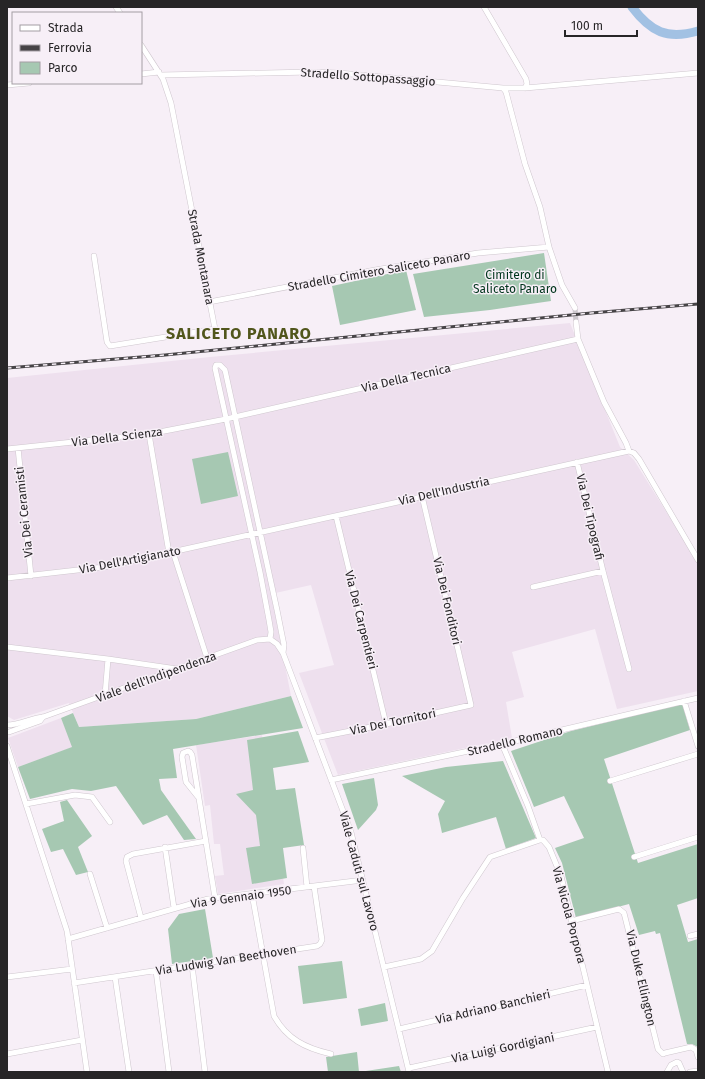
<svg xmlns="http://www.w3.org/2000/svg" width="705" height="1079" viewBox="0 0 705 1079" font-family="'Fira Sans',sans-serif">
<rect width="100%" height="100%" fill="#f7eff7"/>
<path fill="#eee0ee" d="M570 323 620 447 634 460 698 563V691L617 709 595 629 512 652 524 697 506 702 512 738 338 775 299 673 334 665 311 585 271 594 291 696 196 719 79 727 69 703 14 720 7 716V378L210 357Z
M61 718 73 747 18 767 8 738Z
M262 735 284 884 218 894 215 876 224 875 220 844H214L210 805 205 806 196 745Z"/>
<path fill="#a6c8b2" d="M544 253 551 301 490 310 424 317 413 274Z
M406 270 416 310 340 325 332 286Z
M228 452 238 496 201 504 192 459Z
M291 696 303 728 173 749 177 778 159 779 161 790 196 839 184 840 167 815 143 825 116 786 91 791 72 789 30 799 18 767 72 747 61 718 73 713 79 727 196 719Z
M680 704 683 706 690 730 604 759 638 863 698 844V898L677 905 688 942 698 939V1047L692 1044H687L660 933 656 934 655 931 639 935 629 904 576 918 562 863 555 848 584 838 564 796 534 807 511 751 571 731Z
M298 731 309 762 273 768 276 790 295 788 304 845 283 848 287 878 252 884 246 848 260 846 256 815 236 794 253 790 247 740Z
M503 761 536 838 506 849 496 817 442 833 438 814 445 801 402 776 446 767Z
M374 778 378 805 376 810 358 830 342 784Z
M67 800 92 836 78 847 88 872 76 875 63 849 51 852 42 829 64 821 60 802Z
M205 909 213 958 172 964 168 929 179 914Z
M342 961 347 998 303 1004 298 966Z
M385 1003 388 1021 361 1026 358 1009Z
M357 1052 359 1072 399 1066 401 1072H328L326 1057Z"/>
<g fill="none" stroke-linecap="round" stroke-linejoin="round">
<path stroke="#a2c1e3" stroke-width="9" d="M632 7C651 32 667 40 698 31"/>
<path stroke="#cdc7cd" stroke-width="5" stroke-dasharray="5 2.5" stroke-linecap="butt" d="M575 308 576 322"/>
<g stroke="#cfc7ce" stroke-width="6">
<path id="minor" d="M116 7 120 13
M484 7 526 79 527 84 525 88
M141 74 159 72
M161 75 311 72 339 73 503 88 506 92 525 164 540 207 549 247 562 285 575 308
M7 85 29 83
M503 88H525L698 73
M94 256 107 342 110 346 215 329 171 103 163 79 141 45
M209 302 375 270 478 253 549 247
M576 322 578 339 604 402 626 443 629 451 634 453 639 459 698 560
M149 434 169 553
M18 448 31 576
M7 449 149 434 226 419 578 339
M577 462 603 571 629 669
M336 516 386 724
M173 552 207 658
M7 578 104 567 629 451
M533 587 603 571
M270 639 271 632 269 620 260 572 215 368 216 365H220L225 370 277 610 284 645 283 653
M270 639 277 644 283 653 351 832 409 1072
M7 647 108 659 177 669
M105 695 108 659
M684 701 698 746
M7 725C20 725 31 718 43 717L257 640 270 639
M9 732 40 721 43 717
M315 738 386 724 471 705 422 496
M502 744 528 806 540 840H543L549 847 561 876 608 1072
M7 746 67 931 87 1072
M331 780 502 744 698 698
M610 781 698 754
M198 797 186 782 182 757 183 753 188 751 190 752 192 755 215 898
M26 804 75 795 92 797 110 822
M165 847 174 908
M303 848 307 887
M634 857 698 837
M90 874 107 928
M252 894 274 1016C287 1039 305 1048 331 1054
M141 918 126 861 127 857 133 854 206 841
M571 921 619 909 624 913 658 1049 663 1054 665 1053 691 1047 696 1050 698 1057
M690 936 698 934
M68 939 208 899 363 880
M192 965 205 1072
M384 967 421 959 432 951 463 898 490 857 540 840
M156 971 169 1072
M7 977 72 969
M115 977 129 1072
M74 983 317 946 320 944 322 940 314 886
M399 1029 587 985
M7 1054 82 1040
M409 1068 597 1027
M667 1072 671 1065 677 1062 679 1063 683 1072
M690 1072 698 1071"/>
</g>
<use href="#minor" stroke="#fff" stroke-width="5"/>
<g stroke="#464346" stroke-width="3">
<path id="rail" d="M7 368 165 355 591 313 698 304"/>
</g>
<use href="#rail" stroke="#f7eff7" stroke-width="1.5" stroke-dasharray="4.5" stroke-linecap="butt"/>
</g>
<g text-anchor="middle" stroke-width="3" stroke-linejoin="round" paint-order="stroke">
<g font-size="12" fill="#272527" stroke="#f7eff7">
<text transform="translate(368 77) rotate(4)" y="4">Stradello Sottopassaggio</text>
<text transform="translate(201 257) rotate(79)" y="4">Strada Montanara</text>
<text transform="translate(379 271) rotate(-10)" y="4">Stradello Cimitero Saliceto Panaro</text>
<text transform="translate(406 378) rotate(-13)" y="4">Via Della Tecnica</text>
<text transform="translate(117 437) rotate(-7)" y="4">Via Della Scienza</text>
<text transform="translate(444 491) rotate(-13)" y="4">Via Dell'Industria</text>
<text transform="translate(24 512) rotate(-96)" y="4">Via Dei Ceramisti</text>
<text transform="translate(590 517) rotate(77)" y="4">Via Dei Tipografi</text>
<text transform="translate(130 560) rotate(-11)" y="4">Via Dell'Artigianato</text>
<text transform="translate(447 601) rotate(77)" y="4">Via Dei Fonditori</text>
<text transform="translate(361 620) rotate(76)" y="4">Via Dei Carpentieri</text>
<text transform="translate(156 677) rotate(-20)" y="4">Viale dell'Indipendenza</text>
<text transform="translate(393 722) rotate(-12)" y="4">Via Dei Tornitori</text>
<text transform="translate(515 741) rotate(-13)" y="4">Stradello Romano</text>
<text transform="translate(359 871) rotate(75)" y="4">Viale Caduti sul Lavoro</text>
<text transform="translate(241 897) rotate(-8)" y="4">Via 9 Gennaio 1950</text>
<text transform="translate(569 915) rotate(75)" y="4">Via Nicola Porpora</text>
<text transform="translate(226 960) rotate(-9)" y="4">Via Ludwig Van Beethoven</text>
<text transform="translate(641 978) rotate(77)" y="4">Via Duke Ellington</text>
<text transform="translate(493 1007) rotate(-13)" y="4">Via Adriano Banchieri</text>
<text transform="translate(503 1048) rotate(-12)" y="4">Via Luigi Gordigiani</text>
</g>
<g font-size="12" fill="#00351c" stroke="#f7eff7">
<text x="515" y="279">Cimitero di<tspan x="515" dy="14">Saliceto Panaro</tspan></text>
</g>
<g font-size="16" font-weight="bold" letter-spacing="1" fill="#51561c" stroke="#f7eff7">
<text x="239" y="339">SALICETO PANARO</text>
</g>
</g>
<rect width="705" height="1079" fill="none" stroke="#272527" stroke-width="16"/>
<rect x="12" y="12" width="130" height="72" fill="#f7eff7" stroke="#a49ea4"/>
<rect x="20" y="25" width="20" height="6" fill="#ffffff" stroke="#a49ea4"/>
<text x="48" y="32" font-size="12" fill="#272527">Strada</text>
<rect x="20" y="45" width="20" height="6" fill="#464346" stroke="#a49ea4"/>
<text x="48" y="52" font-size="12" fill="#272527">Ferrovia</text>
<rect x="20" y="62" width="20" height="12" fill="#a6c8b2" stroke="#a49ea4"/>
<text x="48" y="72" font-size="12" fill="#272527">Parco</text>
<path d="M565 30v6h72v-6" fill="none" stroke="#272527" stroke-width="2"/>
<text x="571" y="30" font-size="12" fill="#272527" stroke="#f7eff7" stroke-width="3" paint-order="stroke">100 m</text>
</svg>
